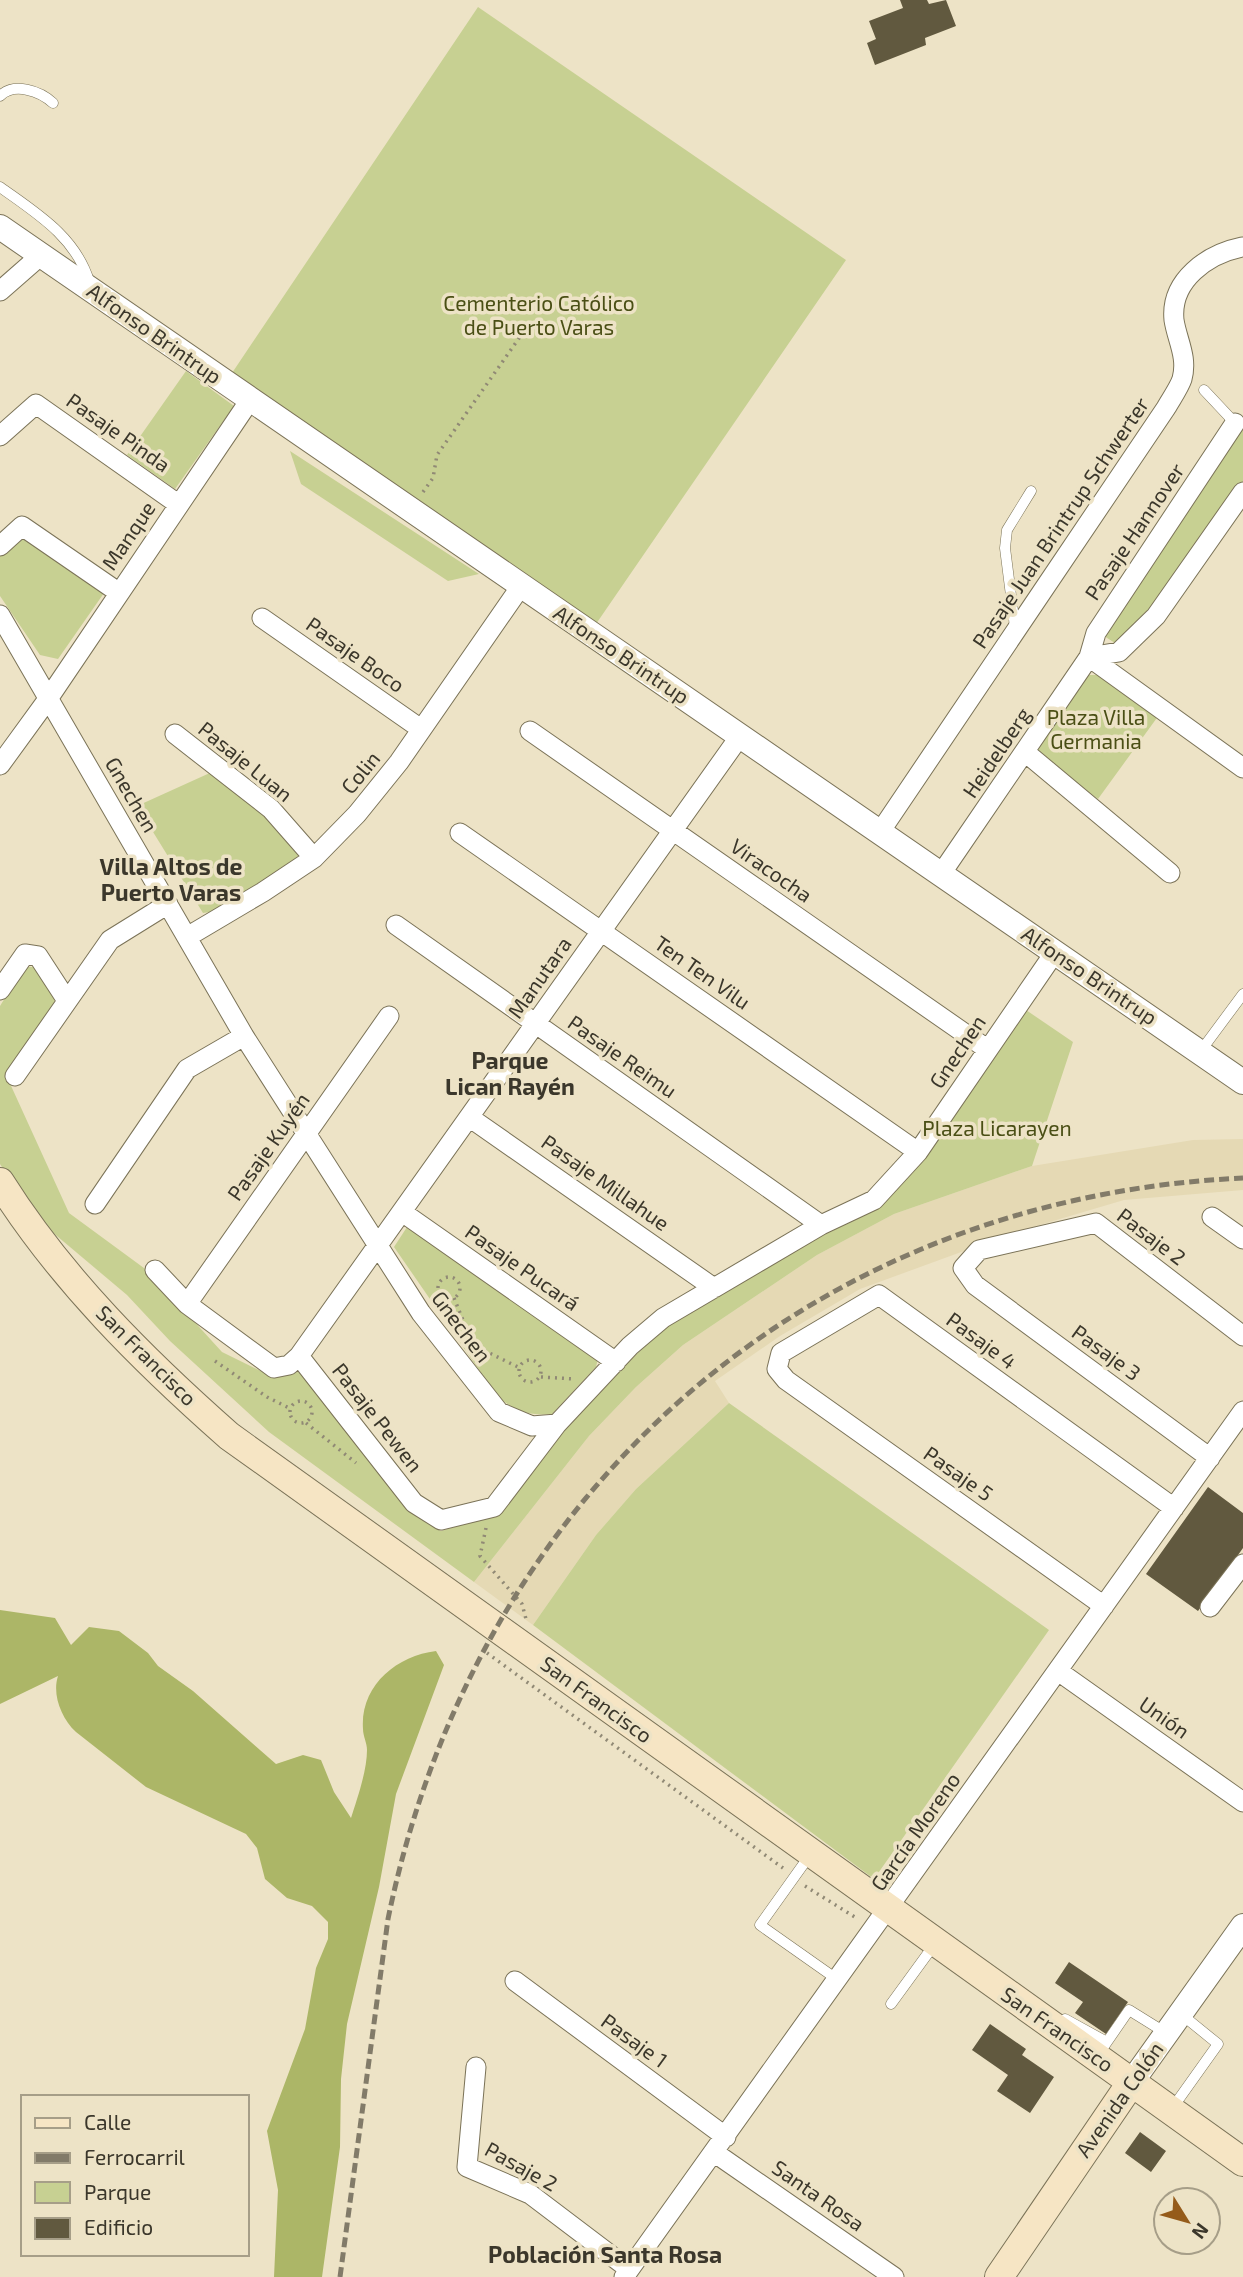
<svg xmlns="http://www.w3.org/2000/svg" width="1243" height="2277" viewBox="0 0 1243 2277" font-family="'Exo 2',sans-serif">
<rect width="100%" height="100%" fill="#ede3c6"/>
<path fill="#e5d9b4" d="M1243 1139V1190L1124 1200 1016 1232 860 1289 780 1336 715 1381 729 1403 636 1489 596 1535 533 1625 474 1582 589 1436 636 1387 683 1345 817 1255 894 1214 1032 1166 1193 1140Z"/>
<path fill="#c7d092" d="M478 7 846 260 596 624 232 373Z
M186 371 234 406 175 489 127 455Z
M1243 425V483L1152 613 1118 645 1104 636Z
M290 451 479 574 448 581 301 484Z
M23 533 104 593 58 659 40 655 0 596V556Z
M1083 675H1100L1159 715 1098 799 1041 757 1035 744Z
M212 772 267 814 301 852 292 863 216 911 203 913 137 806Z
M24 967H35L55 994 54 1007 7 1077 69 1213 148 1271 222 1352 271 1376 298 1372 309 1374 421 1519 441 1531 488 1517 568 1422 666 1325 889 1191 1026 1010 1073 1042 1032 1166 894 1214 817 1255 683 1345 636 1387 589 1436 474 1582 269 1432 170 1341 127 1295 32 1215 0 1164V1006Z
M409 1224 599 1354 596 1367 552 1414C528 1416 515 1411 497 1396L394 1247Z
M729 1403 1049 1630 874 1879 533 1625 596 1535 636 1489Z"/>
<path fill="#acb667" d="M0 1610 55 1618 71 1645 89 1627 119 1631 148 1653 158 1666 193 1691 276 1764 303 1755 321 1760 334 1792 351 1818C357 1799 367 1771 367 1750 367 1743 363 1736 363 1729 360 1686 396 1656 436 1651L444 1665 396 1794 379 1887 347 2024 341 2079 340 2147 322 2277H274L278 2190 267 2131 305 2029 316 1968 328 1939V1922L312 1906 287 1898 265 1879 257 1848 246 1834 146 1787 76 1732C61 1718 52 1694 58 1676L0 1704Z"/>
<path fill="#61593f" d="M900 0H927L929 4 946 0 956 26 925 38 926 45 875 65 867 43 876 39 869 21 903 8Z
M1208 1487 1243 1513V1548L1198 1611 1146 1574Z
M1069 1962 1128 2002 1106 2034 1075 2013 1083 2002 1055 1983Z
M990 2024 1026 2049 1022 2055 1054 2077 1030 2113 997 2091 1008 2075 972 2050Z
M1140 2132 1166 2151 1151 2172 1125 2153Z"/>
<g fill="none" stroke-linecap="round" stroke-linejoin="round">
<g stroke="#7b7358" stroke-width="11">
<path id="service" d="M0 96C14 82 40 91 53 103
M0 187C36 213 75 236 89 281
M1204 390 1235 423
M1015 627 1005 548 1007 530 1031 491
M1200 1052 1243 994
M810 1855 760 1925 838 1980
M891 2004 934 1945
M1065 2019 1105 2041
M1098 2055 1129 2010 1166 2033
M1171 2110 1218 2044 1181 2014"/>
</g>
<g stroke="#7b7358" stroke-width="21">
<path id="minor" d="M0 291 40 256
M0 436 36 404 178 504
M0 546 22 526 118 592
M0 615 244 1036 421 1313 499 1412 532 1426 557 1424 630 1346 663 1318 821 1225 874 1200 918 1152 1055 952
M262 618 421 729
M1089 657 1119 652 1156 616 1243 492
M1089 657 1243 768
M530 731 987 1049
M175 734 271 809 314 858
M1025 752 1170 873
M0 765 48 699 250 400
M880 832 1166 408C1171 399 1179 388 1182 379 1188 357 1177 340 1174 320 1170 280 1208 254 1242 247
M460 833 918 1152
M941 874 1089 657 1096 633 1235 423
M396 925 821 1225
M187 937 263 892 314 858 357 814 399 762 521 586
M0 990 25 954 38 956 66 999
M15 1076 110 940 168 904
M469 1117 714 1288
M95 1204 187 1069 244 1036
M402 1212 616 1362
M1212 1217 1243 1239
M155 1270 187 1304 274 1368 289 1365 299 1356 414 1503 441 1520 494 1507 557 1424
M187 1304 389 1016
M299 1356 740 736
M1210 1458 975 1285 963 1268 979 1250 1096 1223 1243 1336
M1104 1606 786 1380 777 1369 781 1353 879 1295 1174 1508
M1210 1607 1243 1564
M1058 1671 1243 1802
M515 1981 726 2137
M476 2067 467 2167 530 2194 629 2269
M715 2153 894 2277
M624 2277 1243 1411"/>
</g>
<g stroke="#7b7358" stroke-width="26">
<path id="tertiary" d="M0 227 1243 1082
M1131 2083 1243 1926"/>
</g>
<g stroke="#7b7358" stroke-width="30">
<path id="secondary" d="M0 1182C61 1279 144 1361 229 1436L1243 2162
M999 2277 1131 2083"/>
</g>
<path stroke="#908975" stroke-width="3.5" stroke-dasharray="2 5" stroke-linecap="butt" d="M423 492 433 478 437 455 529 324
M438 1288a11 11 0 1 1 22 0a11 11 0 1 1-22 0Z
M454 1298 473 1345 520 1368
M519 1371a11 11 0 1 1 22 0a11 11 0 1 1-22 0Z
M215 1361 267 1397 291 1409
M541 1377 575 1379
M290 1412a11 11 0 1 1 22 0a11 11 0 1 1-22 0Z
M306 1423 356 1463
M486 1528 480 1556 522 1604 526 1619
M487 1653 783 1868
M805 1886 858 1919"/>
<use href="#service" stroke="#fff" stroke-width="10"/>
<use href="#minor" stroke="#fff" stroke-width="19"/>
<use href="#tertiary" stroke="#fff" stroke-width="24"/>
<use href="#secondary" stroke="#f6e5c4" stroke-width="28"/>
<path stroke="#827b69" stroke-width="5" stroke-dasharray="10 5" stroke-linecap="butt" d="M340 2277 388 1919C475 1494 807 1198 1243 1178"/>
</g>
<g text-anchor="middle" stroke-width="7" stroke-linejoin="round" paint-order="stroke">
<g font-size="21" fill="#4a4f15" stroke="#ede3c6">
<text x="539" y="311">Cementerio Católico<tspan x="539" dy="24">de Puerto Varas</tspan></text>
<text x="1096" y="725">Plaza Villa<tspan x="1096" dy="24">Germania</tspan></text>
<text x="997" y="1136">Plaza Licarayen</text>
</g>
<g font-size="21" fill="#3b372b" stroke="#ede3c6">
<text transform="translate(154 334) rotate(35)" y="7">Alfonso Brintrup</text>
<text transform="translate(118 433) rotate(35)" y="7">Pasaje Pinda</text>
<text transform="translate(1061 523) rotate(-56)" y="7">Pasaje Juan Brintrup Schwerter</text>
<text transform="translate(1135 532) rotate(-56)" y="7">Pasaje Hannover</text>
<text transform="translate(129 536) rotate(-56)" y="7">Manque</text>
<text transform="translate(355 655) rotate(35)" y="7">Pasaje Boco</text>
<text transform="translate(621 655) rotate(34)" y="7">Alfonso Brintrup</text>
<text transform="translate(997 753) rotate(-56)" y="7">Heidelberg</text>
<text transform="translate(245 762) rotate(39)" y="7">Pasaje Luan</text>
<text transform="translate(361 773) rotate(-51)" y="7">Colin</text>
<text transform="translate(131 795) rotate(60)" y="7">Gnechen</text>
<text transform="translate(771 871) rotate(35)" y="7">Viracocha</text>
<text transform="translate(702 973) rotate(35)" y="7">Ten Ten Vilu</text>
<text transform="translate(1089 976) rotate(34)" y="7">Alfonso Brintrup</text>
<text transform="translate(540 978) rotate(-55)" y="7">Manutara</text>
<text transform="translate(958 1052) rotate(-56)" y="7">Gnechen</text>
<text transform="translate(622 1057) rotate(35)" y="7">Pasaje Reimu</text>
<text transform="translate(269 1147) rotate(-55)" y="7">Pasaje Kuyén</text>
<text transform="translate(605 1183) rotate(35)" y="7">Pasaje Millahue</text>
<text transform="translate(1151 1237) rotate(37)" y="7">Pasaje 2</text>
<text transform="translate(522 1268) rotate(35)" y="7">Pasaje Pucará</text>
<text transform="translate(461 1327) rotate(53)" y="7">Gnechen</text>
<text transform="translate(981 1341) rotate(36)" y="7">Pasaje 4</text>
<text transform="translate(1106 1353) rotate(36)" y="7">Pasaje 3</text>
<text transform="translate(146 1356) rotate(45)" y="7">San Francisco</text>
<text transform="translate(377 1418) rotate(52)" y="7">Pasaje Pewen</text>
<text transform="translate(958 1474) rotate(35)" y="7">Pasaje 5</text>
<text transform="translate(596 1700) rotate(36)" y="7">San Francisco</text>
<text transform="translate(1164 1718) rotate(35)" y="7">Unión</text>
<text transform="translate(916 1832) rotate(-55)" y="7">García Moreno</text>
<text transform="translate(1057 2030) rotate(35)" y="7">San Francisco</text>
<text transform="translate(634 2041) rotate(36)" y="7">Pasaje 1</text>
<text transform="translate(1120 2100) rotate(-55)" y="7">Avenida Colón</text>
<text transform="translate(521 2167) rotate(29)" y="7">Pasaje 2</text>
<text transform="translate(818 2196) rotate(35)" y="7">Santa Rosa</text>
</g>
<g font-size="23" font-weight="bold" fill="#3b372b" stroke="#ede3c6">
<text x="171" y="875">Villa Altos de<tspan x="171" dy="26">Puerto Varas</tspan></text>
<text x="510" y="1069">Parque<tspan x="510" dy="26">Lican Rayén</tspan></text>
<text x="605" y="2263">Población Santa Rosa</text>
</g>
</g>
<rect x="21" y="2095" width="228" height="161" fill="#ede3c6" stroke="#a69e88" stroke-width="2"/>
<rect x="35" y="2118" width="35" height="10" fill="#f6e5c4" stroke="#a69e88" stroke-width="2"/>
<text x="84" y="2130" font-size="21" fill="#3b372b">Calle</text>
<rect x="35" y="2153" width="35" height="10" fill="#827b69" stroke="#a69e88" stroke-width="2"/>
<text x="84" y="2165" font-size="21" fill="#3b372b">Ferrocarril</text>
<rect x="35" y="2182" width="35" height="21" fill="#c7d092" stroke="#a69e88" stroke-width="2"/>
<text x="84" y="2200" font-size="21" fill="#3b372b">Parque</text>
<rect x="35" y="2218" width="35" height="21" fill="#61593f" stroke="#a69e88" stroke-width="2"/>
<text x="84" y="2235" font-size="21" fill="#3b372b">Edificio</text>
<g transform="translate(1187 2221) rotate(127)"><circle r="33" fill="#ede3c6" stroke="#a69e88" stroke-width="2"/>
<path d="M0-5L12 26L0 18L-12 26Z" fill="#955b1a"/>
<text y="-10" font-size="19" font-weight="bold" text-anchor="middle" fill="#3b372b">N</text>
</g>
</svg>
